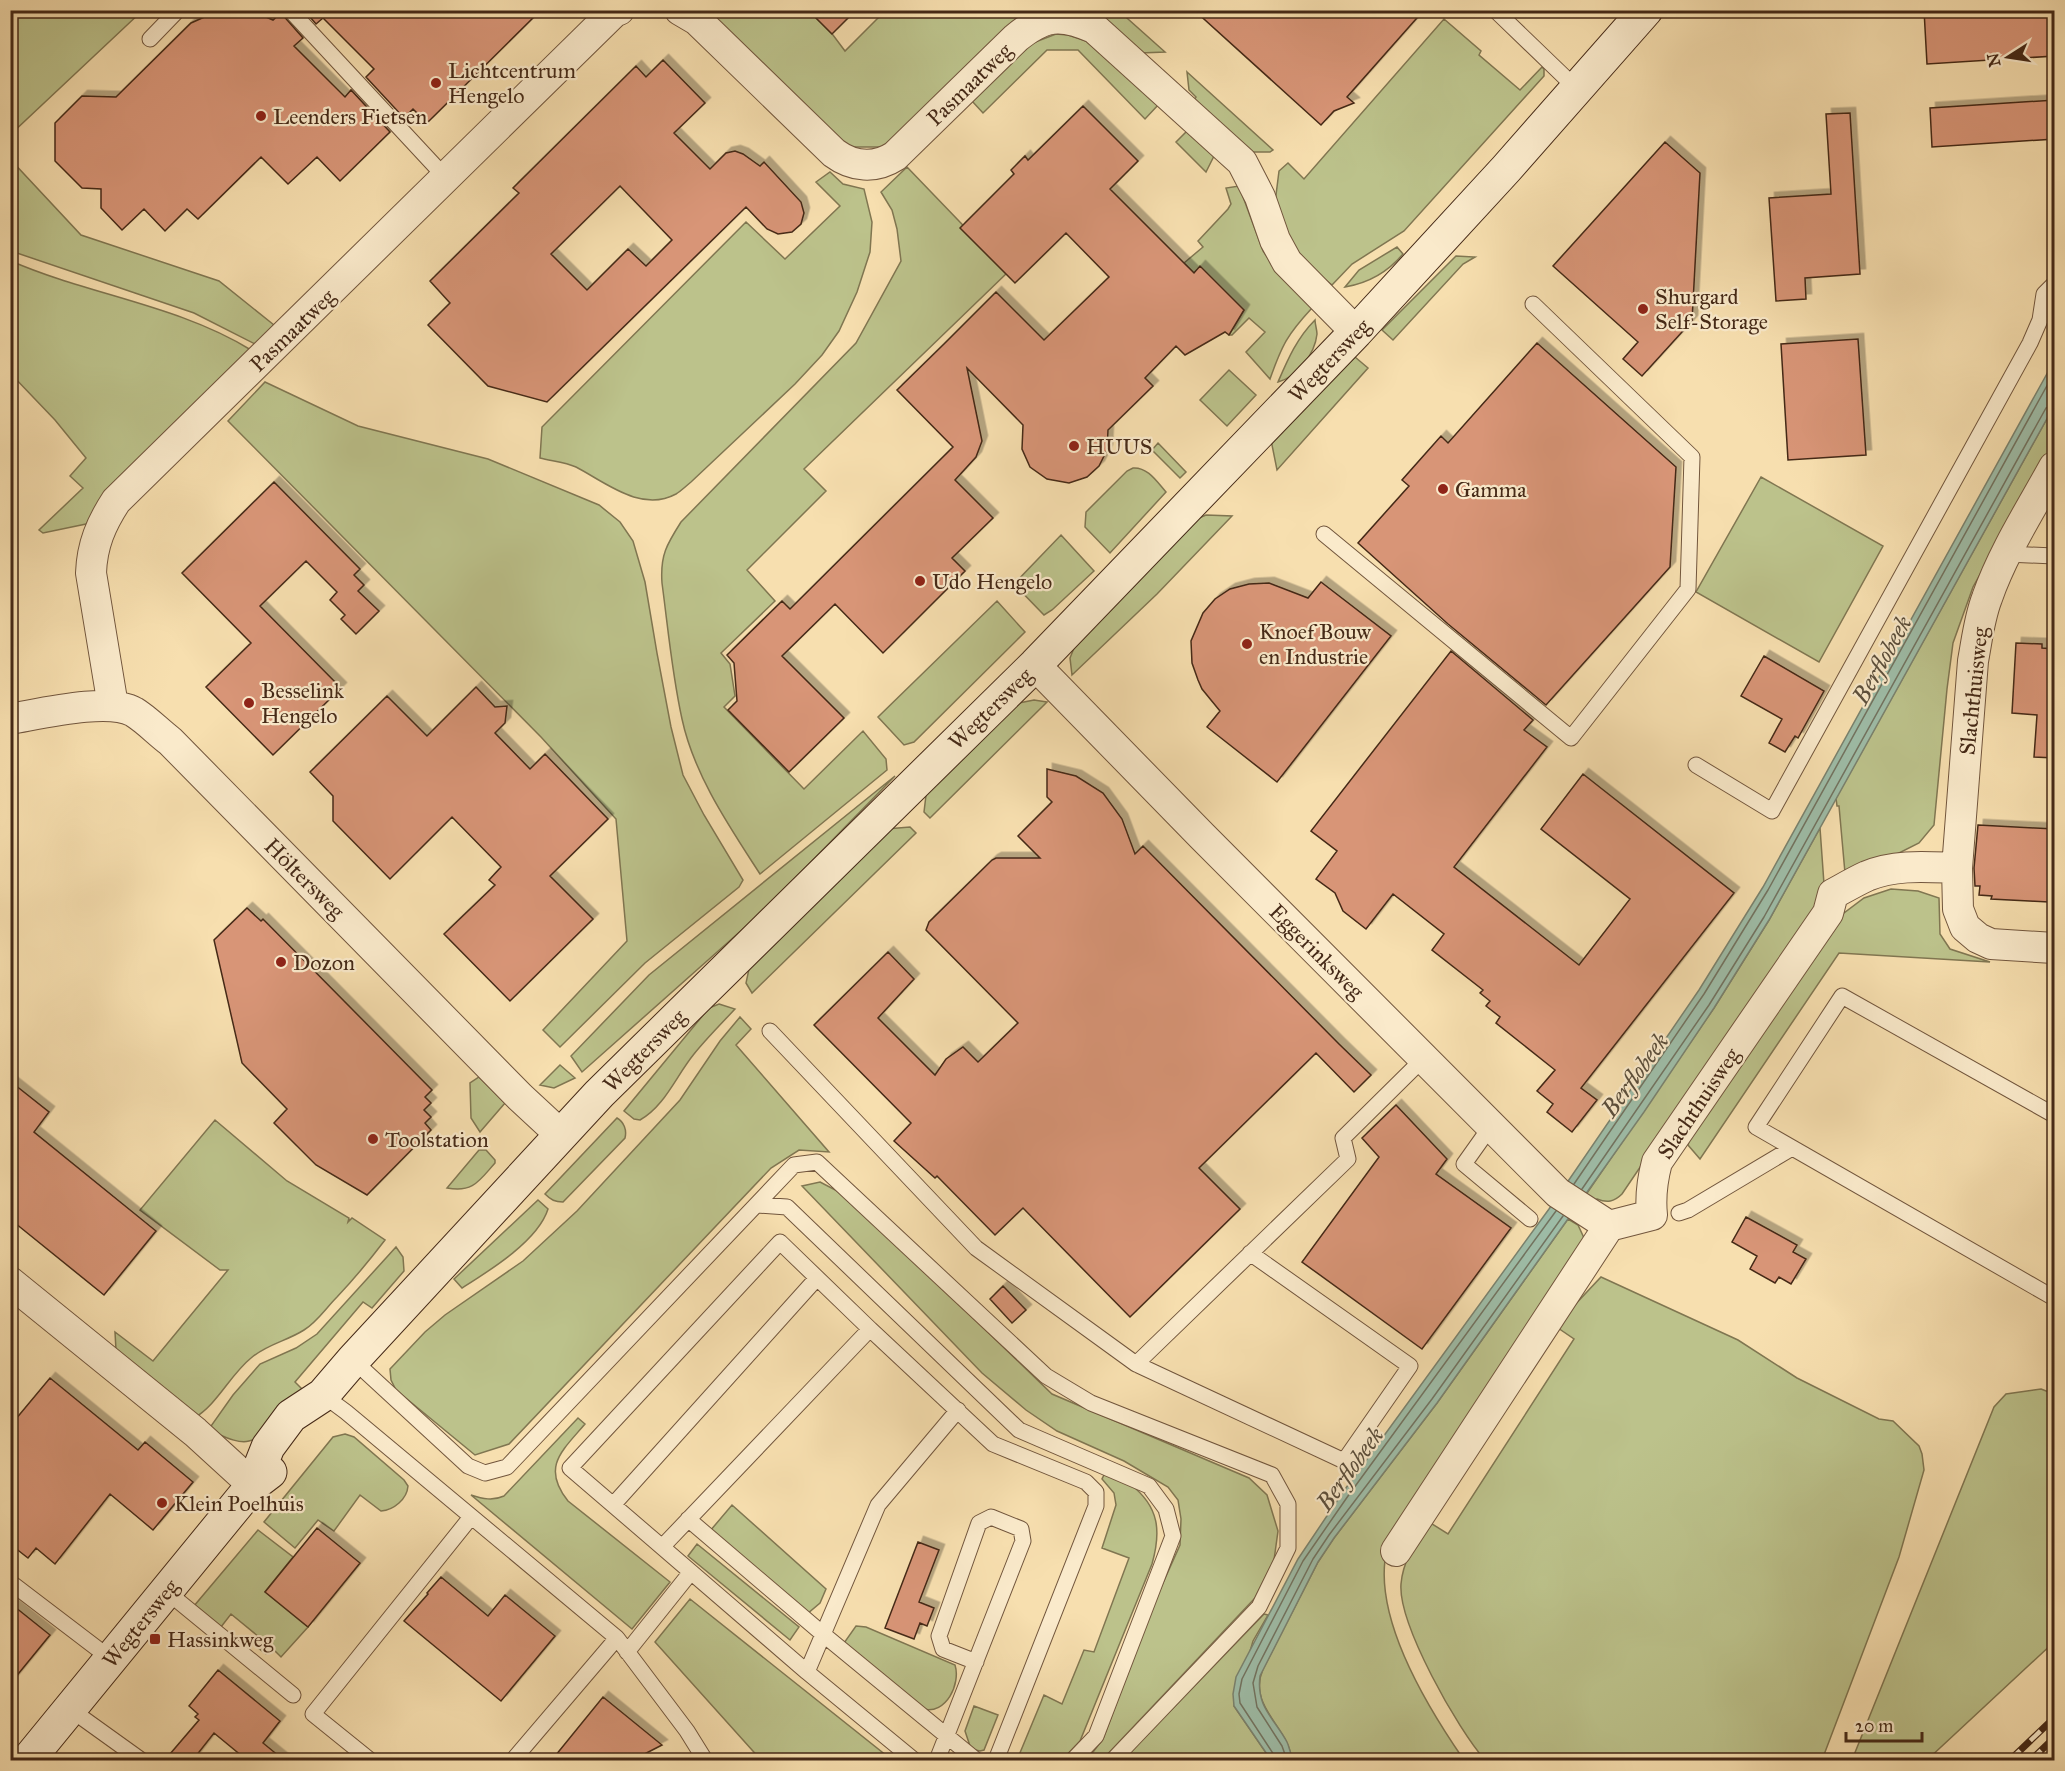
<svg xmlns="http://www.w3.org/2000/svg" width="2065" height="1771" viewBox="0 0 2065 1771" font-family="'IM FELL Great Primer',serif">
<defs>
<filter id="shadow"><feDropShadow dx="5.5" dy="-5.5" stdDeviation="0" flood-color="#0004"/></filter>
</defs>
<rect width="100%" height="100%" fill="#f7dfaf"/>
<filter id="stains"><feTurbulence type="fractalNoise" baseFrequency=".00333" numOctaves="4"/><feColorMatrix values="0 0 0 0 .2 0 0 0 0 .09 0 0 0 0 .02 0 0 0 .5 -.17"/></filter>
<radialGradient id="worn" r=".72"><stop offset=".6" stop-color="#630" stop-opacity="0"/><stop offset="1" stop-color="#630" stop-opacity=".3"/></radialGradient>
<path fill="#bcc28b" stroke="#807651" stroke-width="1.5" d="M11 10H142V11L11 134Z
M1094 10 1119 11 1165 52 1140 53Z
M707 11H809L833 35 845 51 885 11H1024L907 128 882 147H852L834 139Z
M1444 19 1481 51 1479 55 1520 90 1542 67 1544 69V76L1404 231 1352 264 1332 285 1313 270 1291 246 1275 203 1279 171 1288 163 1304 179Z
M1056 34 1068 35 1086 41 1159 104 1145 119 1078 50H1047L983 113 972 101 1030 44Z
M1187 72 1273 150 1270 152H1248L1193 101 1196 97 1189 90Z
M1188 130 1215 154 1206 172 1176 142Z
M10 159 81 235 219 281 274 325 257 345 194 313 11 251Z
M907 167 1008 272 804 469 826 491 747 570 775 601 721 653 730 664 735 696 724 707 804 789 863 731 886 759 887 770 760 874C729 826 694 775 682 719 672 674 668 628 662 583 660 555 667 544 681 522L856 343 901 261 897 229 892 210 881 192Z
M830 172 843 184 864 189 872 222 870 252 857 292 839 331 822 355 795 384 691 482C686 486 681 491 676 494 641 513 605 482 576 467 565 462 551 461 540 458L542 427 746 222 785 259 840 206 816 182Z
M1239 186 1263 251 1279 274 1312 308C1287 335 1282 345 1270 379L1246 352 1265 332 1249 318 1232 335H1229L1244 310 1200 267 1194 273 1184 263 1203 247 1198 241 1228 209 1231 204 1226 188Z
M1397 247 1403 254C1387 273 1369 283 1345 287L1359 270Z
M1456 256 1475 257 1463 264 1393 340 1382 330Z
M11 261C89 295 178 305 251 350L213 388 86 524 43 533 39 530 83 488 70 476 86 458 55 420 11 374Z
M1315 320C1315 324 1317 330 1317 334 1315 354 1297 377 1278 382 1288 359 1297 338 1315 320Z
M1355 357 1368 368 1277 470 1271 440Z
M1229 370 1256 395 1227 426 1200 400Z
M265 382 358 426 488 459 599 505 620 522 633 541 645 582 657 653 671 727 683 775 704 815 743 880 739 887 645 963 560 1047 543 1030 627 941 616 819 541 737 228 421Z
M2054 406V443L1973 587 1953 643 1947 689 1934 825 1919 843 1897 854 1845 873 1839 806H1837L1836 798Z
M1158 443 1186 472 1180 478 1152 450Z
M1133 468C1148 467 1157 482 1166 492L1110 553 1085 527 1086 512 1127 471Z
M1761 477 1883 546 1819 662 1696 592Z
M1206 515 1232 516 1157 594 1072 675 1070 658 1074 648 1199 518Z
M1061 535 1094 571 1052 610 1044 615 1014 584Z
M997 601 1025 632 914 742 904 745 878 717Z
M1034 700 1047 702 930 818 924 812 927 787 1019 703Z
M895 776 761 913 582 1072 571 1056 649 975Z
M910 827 916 833 752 993 746 983 750 964 886 829Z
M1820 828 1824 884 1822 898 1622 1194C1614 1202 1607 1203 1597 1199L1595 1203 1585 1196 1714 1008 1769 920Z
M1891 889 1918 891 1939 898 1940 934 1950 949 1990 962 1839 953 1700 1159 1688 1145 1692 1132 1836 919 1864 898Z
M719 1004 735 1009C721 1024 706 1039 694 1054 676 1076 665 1106 640 1120L634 1119 624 1111 709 1008Z
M740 1017 751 1029 736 1045 829 1152 799 1150 771 1168 509 1444 475 1455 396 1390 391 1380 390 1369 425 1332 445 1315 523 1261 577 1211 680 1100 720 1041Z
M560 1065 575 1078 554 1088 540 1085Z
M479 1077 505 1103 480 1132 471 1118 470 1083Z
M617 1118C624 1122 627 1130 625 1138L563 1202C555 1202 551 1200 545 1194Z
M215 1120 287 1181 349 1218 348 1222 352 1218 385 1240C369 1261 354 1279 337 1297 326 1308 317 1322 304 1330 287 1341 267 1344 251 1358 230 1375 217 1405 194 1418L116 1350 115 1332 153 1361 228 1270H220L140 1210Z
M479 1150H486L495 1160V1163C479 1181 473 1193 447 1188Z
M820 1182 847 1196 1052 1394 1249 1478 1267 1495 1278 1531 1274 1560 1255 1598 1102 1760H1087L1103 1739 1154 1603 1180 1545 1181 1519 1178 1500 1168 1487 1124 1461 1057 1431 1026 1410 982 1373 802 1186Z
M538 1200 548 1209C538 1241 489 1271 462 1288L454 1279Z
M1568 1219 1578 1225 1584 1238 1385 1560C1377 1625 1428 1708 1464 1760H1294C1290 1755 1290 1749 1287 1743 1275 1718 1250 1700 1263 1669L1318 1562 1334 1538 1437 1403Z
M396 1247 403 1257 404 1271 372 1308 363 1302 295 1382 303 1390C290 1404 266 1437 249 1441 238 1444 223 1436 213 1432L211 1426 233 1395 260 1364 296 1348 317 1334Z
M1601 1277 1738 1340 1797 1378 1879 1419 1893 1421 1919 1446 1922 1454 1924 1470 1899 1557 1822 1760H1485C1458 1730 1398 1624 1401 1584 1403 1560 1416 1542 1429 1522L1448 1534 1574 1339 1555 1326Z
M2041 1389 2054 1394V1642L1927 1760H1852L1994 1407 2006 1394Z
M578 1418 585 1424C562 1451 541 1467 568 1501L670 1582 632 1629 471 1495C483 1499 493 1501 504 1496Z
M345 1434 354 1437 404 1480 408 1486C407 1499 394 1510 381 1511L360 1495 334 1531 318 1520 295 1548 264 1522 333 1437Z
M1105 1473C1113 1476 1123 1479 1130 1484 1160 1507 1161 1532 1152 1564L1080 1741 1062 1760H1017L1044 1695 1062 1704 1084 1650 1094 1652 1129 1558 1102 1548 1116 1505 1114 1493 1102 1479Z
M732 1505 826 1589 820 1603 807 1614 710 1531Z
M258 1530 293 1557 265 1592 308 1627 281 1657 272 1648 266 1654 253 1644 259 1637 231 1614 221 1627 194 1606Z
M697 1544 799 1627 790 1640 688 1556Z
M690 1599 892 1760H761L655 1642Z
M1264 1614 1268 1615 1253 1641 1234 1706 1271 1760H1123Z
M856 1626 866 1627 955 1665C961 1684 946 1715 923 1709L844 1643Z
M974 1706 998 1715 984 1750 980 1751 971 1749 965 1731Z"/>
<path fill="#9ebda8" stroke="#7a826e" stroke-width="1.5" d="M2054 361V406L1769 920 1714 1008 1644 1112 1437 1403 1334 1538 1318 1562 1260 1676C1256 1707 1274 1718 1287 1742 1290 1748 1290 1755 1294 1760H1271L1234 1706 1233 1694 1236 1677 1298 1559 1343 1492 1549 1209 1699 990 1763 887Z"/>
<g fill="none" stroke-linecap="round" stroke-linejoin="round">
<path stroke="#727360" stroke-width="1.5" d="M1574 1184 1704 994 1768 890 2054 373
M1582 1189 1709 1005 1764 917 2046 408 2054 405
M1275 1760 1274 1755 1240 1703 1239 1694 1242 1679 1303 1561 1348 1496 1556 1211
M1287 1760 1282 1746 1257 1707 1253 1683 1258 1666 1313 1559 1329 1535 1432 1399 1563 1216"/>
</g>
<path fill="#d89577" stroke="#452917" stroke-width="1.5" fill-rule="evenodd" filter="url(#shadow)" d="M220 10H250L273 20 281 13 303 38 294 46 345 97 351 90 390 132 340 181 317 157 288 184 261 157 198 219 187 209 165 231 144 209 122 230 101 208V189L82 188 55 161V123L82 96 116 97 191 23Z
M304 10H541L427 123 413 109 404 118 366 77 374 69 323 18 316 24Z
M808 10H856L832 34Z
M1194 10H1424L1347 97 1354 103 1334 111 1321 125Z
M1924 10H2055V56L1927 64Z
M663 60 705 103 674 133 710 169 726 153 735 151 743 154 760 166 764 162 801 202 804 213 801 224 792 232 778 234 767 229 746 207 547 402 488 386 428 325 450 303 430 281 519 193 513 188 636 66 646 77ZM620 186 672 240 646 266 628 249 587 290 551 254Z
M2055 100V139L1932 147 1930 108Z
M1083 106 1138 161 1110 189 1194 273 1200 266 1244 310 1229 335 1225 332 1185 355 1176 346 1145 378 1153 386 1108 430 1107 450 1099 466 1087 477 1069 483 1047 479 1030 467 1022 449 1023 425 967 368 982 441 976 457 955 480 993 518 952 558 965 571 883 653 835 604 782 656 844 718 789 772 728 710 737 701 734 663 727 655 782 601 790 609 953 447 897 390 944 344 996 292 1044 340 1109 277 1066 233 1015 283 960 228 1014 174 1011 170 1025 156 1028 160Z
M1850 113 1860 274 1805 278 1806 299 1776 301 1769 198 1831 194 1826 114Z
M1665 142 1700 173 1692 321 1642 376 1623 359 1638 342 1553 266Z
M1858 339 1866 455 1788 460 1781 344Z
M1537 343 1676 467 1670 567 1546 705 1448 624 1358 543 1409 486 1402 480 1441 436 1448 443Z
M274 482 360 569 354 575 364 585 358 591 379 611 356 634 341 619 345 615 330 600 337 592 306 561 260 606 341 688 273 755 206 687 251 643 182 573Z
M1321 582 1391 636 1277 782 1207 727 1220 711 1202 689 1198 680 1192 663 1191 641 1203 613 1215 599 1230 589 1249 584 1269 583 1308 598Z
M2016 643 2042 644V648L2055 649V758L2034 757 2037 715 2012 713Z
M1451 651 1533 720 1524 730 1547 747 1454 867 1579 965 1630 899 1541 829 1583 774 1734 893 1581 1088 1597 1100 1572 1132 1547 1112 1553 1104 1537 1091 1555 1070 1496 1023 1500 1017 1486 1006 1490 1001 1480 993 1483 990 1432 950 1444 934 1393 894 1366 929 1343 911 1335 893 1316 879 1337 851 1311 831Z
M1764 656 1824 691 1798 738 1795 736 1785 752 1769 743 1782 719 1741 696Z
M476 687 495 707 507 706 505 723 495 733 530 769 545 754 608 819 550 876 593 919 510 1001 444 934 495 885 489 880 501 867 452 817 390 879 333 821V796L310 772 387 696 427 736Z
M1047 769 1076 776 1103 793 1122 819 1135 854 1143 846 1339 1044 1371 1075 1354 1092 1316 1053 1199 1168 1240 1209 1130 1317 1023 1208 995 1235 937 1176 935 1178 894 1141 911 1123 814 1025 888 952 914 979 878 1018 935 1075 946 1059 963 1047 978 1062 1018 1023 926 930 929 922 992 860 996 858H1040L1018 836 1052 802 1047 797Z
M1978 825 2055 829V900H2050L2049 902 1991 899 1992 896 1979 895 1980 886H1975L1974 868Z
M247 908 261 921 263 919 432 1090 425 1097 431 1103 424 1110 431 1117 425 1123 431 1130 367 1195 316 1165 274 1123 287 1109 242 1063 214 940Z
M10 1081 49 1112 34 1132 156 1231 104 1295 10 1219Z
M1396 1105 1447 1159 1436 1174 1511 1228 1422 1349 1302 1262 1379 1157 1362 1138Z
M1746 1217 1797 1245 1793 1252 1806 1259 1791 1284 1779 1277 1775 1283 1750 1269 1757 1256 1732 1242Z
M1003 1286 1026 1310 1012 1323 990 1299Z
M50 1378 138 1450 145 1442 193 1482 153 1530 110 1494 55 1564 36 1548 28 1558 10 1544V1426Z
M317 1528 360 1563 308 1627 265 1592Z
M918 1542 939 1550 919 1602 934 1608 927 1626 920 1623 914 1639 885 1628Z
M441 1577 488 1616 505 1595 555 1636 501 1701 404 1621 428 1594 427 1593Z
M10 1603 50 1635 10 1684Z
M218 1670 280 1721 263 1743 285 1761H248L214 1733 192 1761H164L199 1720 195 1717 198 1714 189 1706Z
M603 1697 662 1745 631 1761H551Z"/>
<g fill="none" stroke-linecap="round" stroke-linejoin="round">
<g stroke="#72563d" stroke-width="17">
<path id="lane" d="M290 10 447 179
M1495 10 1577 89
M150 39 178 10
M1324 534 1571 738 1688 589 1692 457 1533 304
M2007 554 2054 556
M1696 765 1772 811 2030 343 2040 320 2044 294 2054 284
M770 1031 976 1248 1136 1364 1348 1159 1343 1138 1424 1058
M2054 1115 1842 996 1756 1127 2054 1298
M1491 1126 1464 1164 1530 1219
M757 1205 787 1207 1019 1430 1149 1486 1166 1509 1173 1536 1096 1736 1073 1760
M1679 1213 1688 1210 1792 1148
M353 1360 468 1466 485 1473 507 1467 794 1165 817 1162 1046 1376 1091 1403 1272 1475 1288 1504V1548L1259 1607 1113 1760
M1136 1364 1344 1461 1410 1366 1250 1253
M323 1395 346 1412 617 1638 513 1760
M613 1505 817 1278
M688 1519 824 1635 976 1760
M662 1547 570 1468 780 1242 870 1329
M10 1582 111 1659
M166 1591 293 1695
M617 1638 687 1731 705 1760
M627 1652 691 1572
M807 1672 878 1505 958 1410
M70 1709 141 1760
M370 1760 313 1714 471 1517
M914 1760 807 1672 662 1547 870 1329 993 1444 1086 1482 1096 1492V1506L996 1760
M937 1760C965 1687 994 1614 1023 1541L1021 1529 991 1517 979 1523 939 1636 943 1649 976 1662"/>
</g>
<g stroke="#72563d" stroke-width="32">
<path id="street" d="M680 10 697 20 834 153C853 167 875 169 895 156L1016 38C1044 15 1060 13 1094 28L1242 162 1260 197 1275 240 1287 262 1356 332
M2054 467C2031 509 2003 552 1987 598 1979 619 1977 640 1973 661L1957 868 1958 909 1965 927 1978 938 1991 944 2054 948
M1035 665 1202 836 1558 1193 1609 1226
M113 706 91 573C92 545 101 524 116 501L614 12 619 10
M10 719C40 714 108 697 134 712 147 720 158 732 170 741L520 1097 561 1135
M10 1282 195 1432 253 1485
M1396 1551 1609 1226 1652 1215C1650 1196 1652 1181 1657 1162L1828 913 1833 894C1844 888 1856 881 1867 876 1896 864 1927 867 1957 868"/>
</g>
<g stroke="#452917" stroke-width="35">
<path id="secondary" d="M253 1485 268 1447 291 1416 323 1395 353 1360 599 1094 1035 665 1356 332 1506 169 1646 10
M28 1760 253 1485 270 1472"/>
</g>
<use href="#lane" stroke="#faeacb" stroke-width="15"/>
<use href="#street" stroke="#faeacb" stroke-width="30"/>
<use href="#secondary" stroke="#faeacb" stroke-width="33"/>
<g stroke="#452917" stroke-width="7">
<path id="rail" d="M2010 1760 2054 1718
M2031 1760 2054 1738"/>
</g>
<use href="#rail" stroke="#faeacb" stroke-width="4.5" stroke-dasharray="14" stroke-linecap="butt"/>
</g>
<g fill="#8f2418" stroke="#faeacb" stroke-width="2">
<circle cx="436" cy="83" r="6"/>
<circle cx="261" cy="116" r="6"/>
<circle cx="1643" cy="309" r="6"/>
<circle cx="1074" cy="446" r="6"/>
<circle cx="1443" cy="489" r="6"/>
<circle cx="920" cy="581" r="6"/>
<circle cx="1247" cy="644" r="6"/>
<circle cx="249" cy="703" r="6"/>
<circle cx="281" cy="962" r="6"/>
<circle cx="373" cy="1139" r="6"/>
<circle cx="162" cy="1503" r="6"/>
<rect x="149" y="1633" width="12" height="12" rx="3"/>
</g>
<g text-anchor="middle" stroke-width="4.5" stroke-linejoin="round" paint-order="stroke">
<g font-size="22" fill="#452917" stroke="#faeacb" text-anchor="start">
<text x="448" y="78">Lichtcentrum<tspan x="448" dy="25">Hengelo</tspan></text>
<text x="273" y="124">Leenders Fietsen</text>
<text x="1655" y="304">Shurgard<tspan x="1655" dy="25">Self-Storage</tspan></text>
<text x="1086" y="454">HUUS</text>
<text x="1455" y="497">Gamma</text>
<text x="932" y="589">Udo Hengelo</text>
<text x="1259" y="639">Knoef Bouw<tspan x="1259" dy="25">en Industrie</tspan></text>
<text x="261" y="698">Besselink<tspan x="261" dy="25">Hengelo</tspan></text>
<text x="293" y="970">Dozon</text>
<text x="385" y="1147">Toolstation</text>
<text x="174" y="1511">Klein Poelhuis</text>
<text x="167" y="1647">Hassinkweg</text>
</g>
<g font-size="22" fill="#452917" stroke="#faeacb">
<text transform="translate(969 84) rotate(-44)" y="8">Pasmaatweg</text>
<text transform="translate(292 330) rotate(-44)" y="8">Pasmaatweg</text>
<text transform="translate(1329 360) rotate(-46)" y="8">Wegtersweg</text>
<text transform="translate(1973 691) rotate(-84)" y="8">Slachthuisweg</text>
<text transform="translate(990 708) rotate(-44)" y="8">Wegtersweg</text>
<text transform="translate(305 878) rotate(45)" y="8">Höltersweg</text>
<text transform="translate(1317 951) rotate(45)" y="8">Eggerinksweg</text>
<text transform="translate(644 1050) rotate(-45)" y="8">Wegtersweg</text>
<text transform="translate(1698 1103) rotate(-56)" y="8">Slachthuisweg</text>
<text transform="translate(140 1623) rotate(-51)" y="8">Wegtersweg</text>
</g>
<g font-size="24" font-style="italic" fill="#5b4e3b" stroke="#faeacb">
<text transform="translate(1882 660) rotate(-61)" y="8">Berflobeek</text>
<text transform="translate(1635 1075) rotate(-54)" y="8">Berflobeek</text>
<text transform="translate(1350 1469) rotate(-54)" y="8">Berflobeek</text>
</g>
</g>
<rect width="2065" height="1771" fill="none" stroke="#f7dfaf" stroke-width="36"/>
<rect x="12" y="12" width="2041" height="1747" fill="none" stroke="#452917" stroke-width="3"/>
<rect x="18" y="18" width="2029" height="1735" fill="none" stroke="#452917" stroke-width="1.5"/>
<g transform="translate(2008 57) rotate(258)" stroke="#faeacb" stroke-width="4.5" paint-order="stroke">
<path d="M0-4.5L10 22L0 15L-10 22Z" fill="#452917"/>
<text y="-9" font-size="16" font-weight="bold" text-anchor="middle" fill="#452917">N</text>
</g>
<path d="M1846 1732v9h76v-9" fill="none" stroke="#452917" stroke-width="3"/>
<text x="1855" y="1732" font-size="18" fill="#452917" stroke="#faeacb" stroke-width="4.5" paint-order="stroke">20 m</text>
<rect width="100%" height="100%" filter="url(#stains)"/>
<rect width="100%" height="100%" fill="url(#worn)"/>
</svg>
